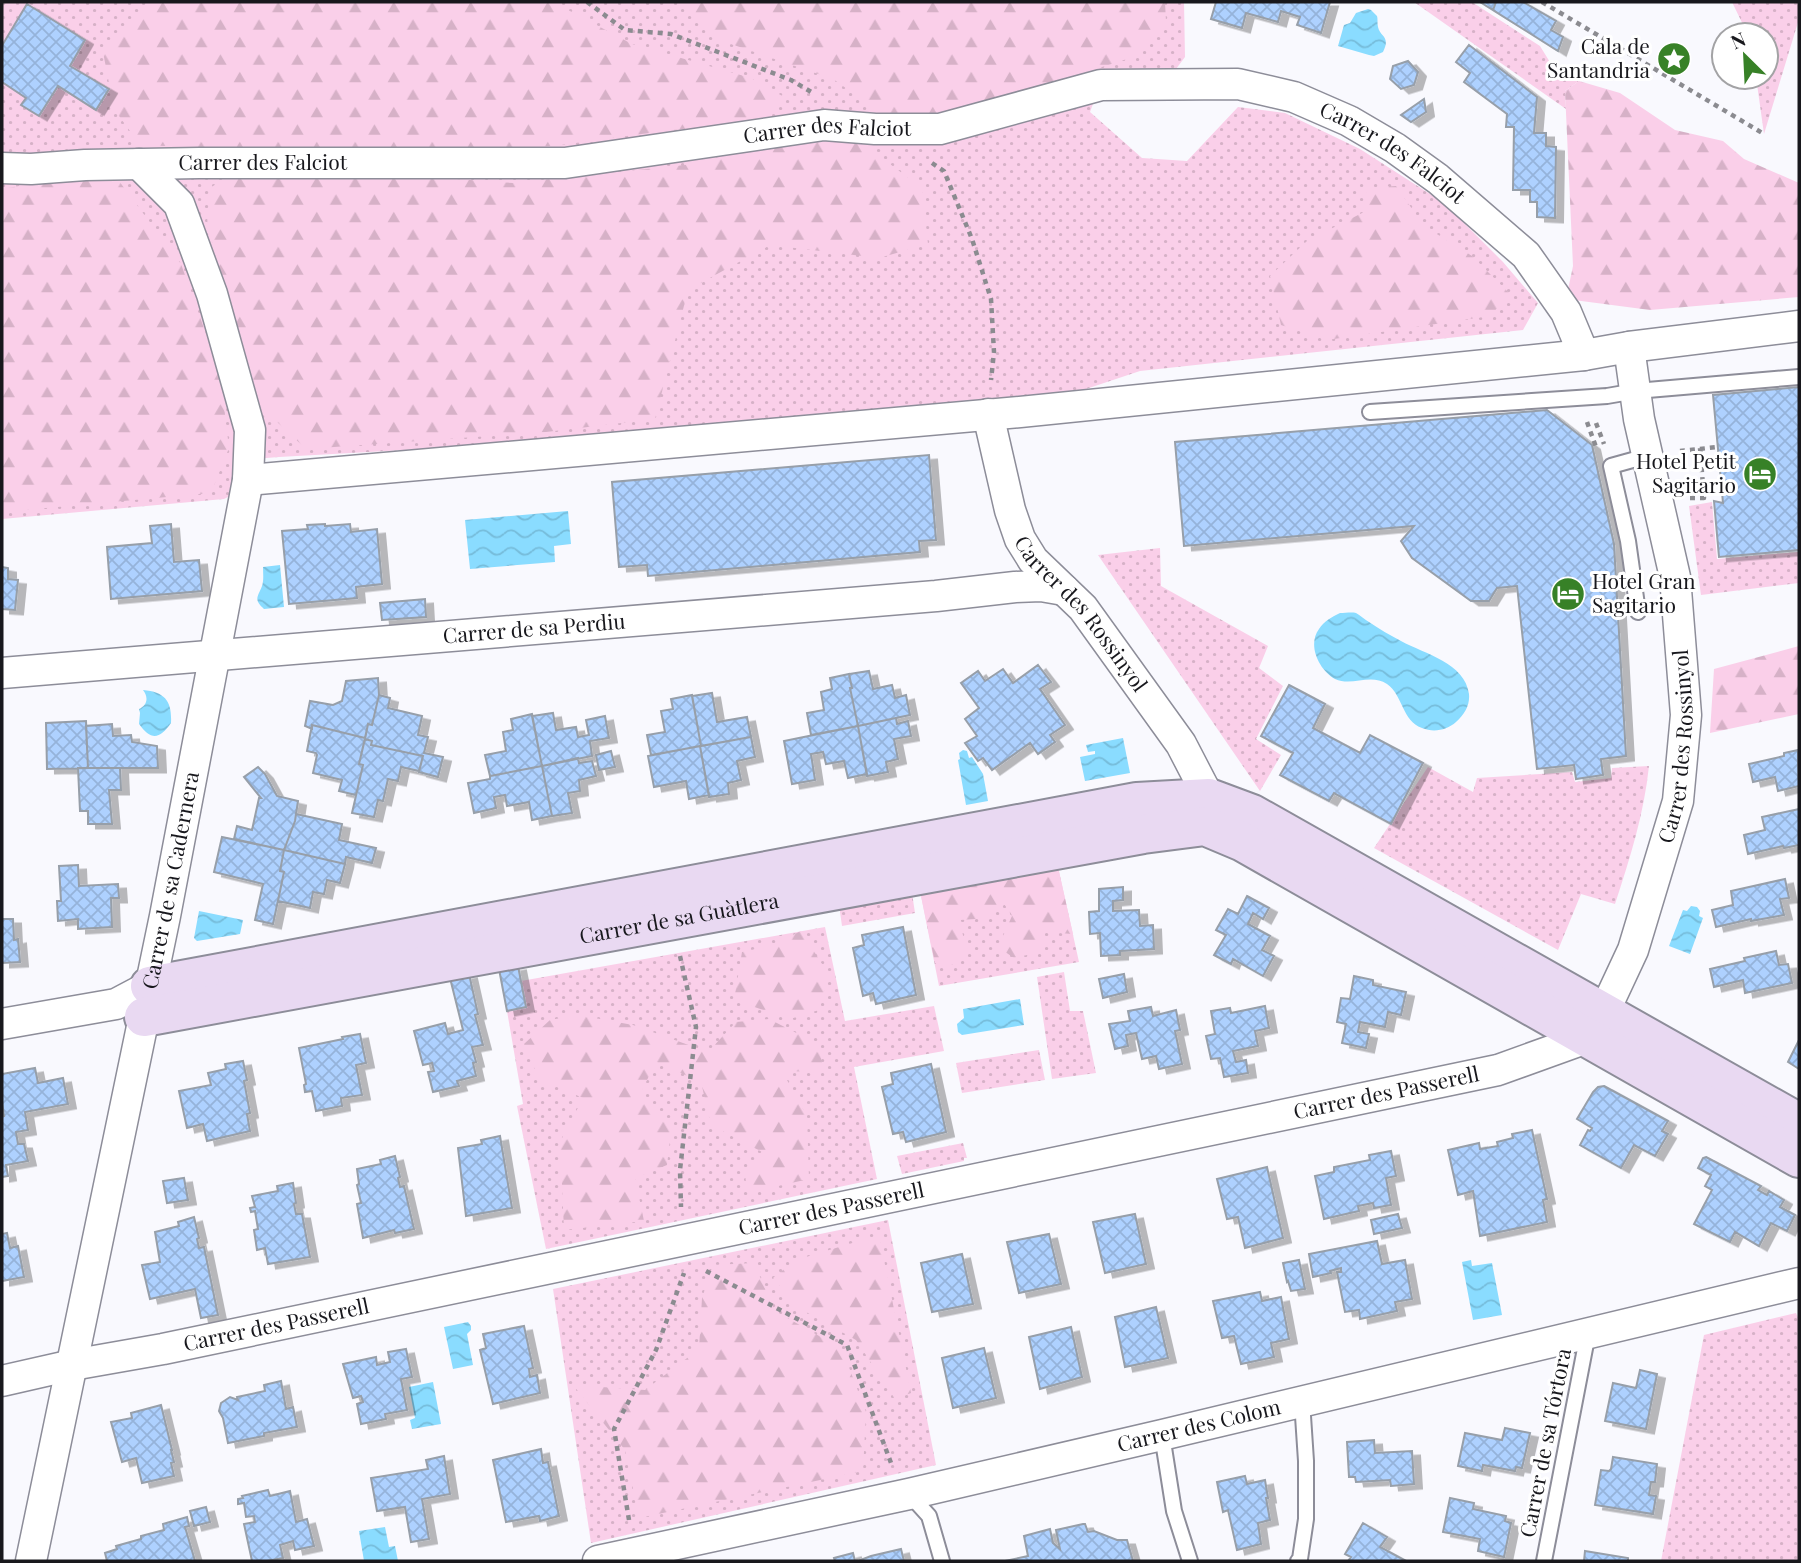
<svg xmlns="http://www.w3.org/2000/svg" width="1801" height="1563" viewBox="0 0 1801 1563" font-family="'Playfair Display',serif">
<defs>
<pattern id="grass-dots" width="8" height="8" patternUnits="userSpaceOnUse" patternTransform="scale(1.75)"><rect width="8" height="8" fill="#facfe9"/><path d="M2 2h.1M6 6h.1" fill="none" stroke="#d6b1c7" stroke-width="1.8" stroke-linecap="round"/></pattern>
<pattern id="forest-firs" width="22" height="20" patternUnits="userSpaceOnUse" patternTransform="scale(1.75)"><rect width="22" height="20" fill="#facfe9"/><path d="M5 1l3.5 6h-7zM16 11l3.5 6h-7z" fill="#d6b1c7"/></pattern>
<pattern id="water-waves" width="16" height="10" patternUnits="userSpaceOnUse" patternTransform="scale(1.75)"><rect width="16" height="10" fill="#8adcff"/><path d="M0 5q4-4 8 0t8 0" fill="none" stroke="#76bcda"/></pattern>
<pattern id="building-cross-hatch" width="8" height="8" patternUnits="userSpaceOnUse" patternTransform="scale(1.75)"><rect width="8" height="8" fill="#aed1ff"/><path d="M0 0l8 8M0 8l8-8" fill="none" stroke="#95b3da"/></pattern>
<filter id="shadow"><feDropShadow dx="8" dy="4.5" stdDeviation="0" flood-color="#0004"/></filter>
</defs>
<rect width="100%" height="100%" fill="#f9f9fe"/>
<path fill="url(#grass-dots)" d="M2 2H1184L1185 57 1173 73 1104 74 1090 112 1142 158 1187 161 1238 107 1285 113 1360 149 1444 203 1503 262 1538 303 1523 330 1140 371 1068 395 971 401 459 447 279 457 241 460 232 495 224 499 2 519Z
M1414 2H1472L1540 46 1556 72 1579 81 1565 91 1566 109Z
M1732 2H1799V19L1764 134 1756 77H1766V35H1748Z
M1712 502 1717 559 1799 552V583L1701 595 1689 506Z
M1160 548 1161 586 1268 646 1259 668 1283 686 1256 739 1281 755 1260 791 1098 555Z
M1649 766C1644 814 1630 858 1615 904L1581 894 1558 950 1374 848 1428 767 1473 792 1477 778 1572 772 1575 782 1611 778 1612 768Z
M1058 867 1079 962 939 986 920 891Z
M912 893 915 913 842 926 839 905Z
M825 927 845 1021 934 1006 944 1051 854 1067 877 1179 546 1249 517 1106 523 1104 507 1011 526 1007 521 981Z
M1064 972 1070 1011H1083L1096 1073 1052 1079 1037 977Z
M1039 1050 1045 1080 962 1093 956 1063Z
M963 1143 967 1158H964V1161L902 1174 897 1156Z
M888 1220 936 1465 591 1543 553 1289Z
M1796 1313 1799 1320V1561H1661L1704 1335Z"/>
<path fill="url(#forest-firs)" d="M154 2H553L632 44 751 78 784 97 759 125 671 130 553 146 317 152 140 145 114 109 103 52Z
M683 2H1165L1166 22 1127 59 1052 83 929 115 881 113 833 79 725 42 687 8Z
M1579 81 1620 93 1675 130 1723 141 1744 159 1799 183V297L1650 310 1566 299 1573 266 1565 91Z
M859 141 922 188 928 244 879 258 770 245 688 290 655 419 546 432 306 449 261 407 207 225 210 188 230 175 324 170 513 183 685 165 778 143Z
M70 177 119 181 181 264 220 373 229 448 211 493 2 512V189Z
M1396 186 1424 226 1472 256 1510 294 1490 316 1327 340 1281 325 1270 276 1307 241 1366 211 1367 188Z
M1799 646V714L1710 733 1714 669Z
M1058 867 1073 934 1045 932V951L1014 958 998 947 1012 916 1001 899 990 918 960 920 966 951 954 965 935 963 920 891Z
M801 931 829 975 819 1010 790 1019 734 1000 742 952 770 946Z
M578 1015 633 1025 708 1052 736 1022 769 1019 818 1044 824 1072 782 1071 807 1116 809 1179 747 1193 745 1173 764 1153 711 1125 701 1082 656 1062 638 1098 672 1122 667 1165 635 1178 644 1221 564 1230 560 1142 583 1098 539 1079 524 1044 550 1020Z
M879 1235 911 1393 895 1399 856 1340 797 1307 773 1278 796 1260Z
M754 1263 775 1311 842 1349 866 1412 863 1471 639 1518 625 1450 573 1385 645 1390 699 1349 702 1298 713 1265Z"/>
<path fill="url(#water-waves)" d="M1368 9 1371 10 1377 16C1378 19 1377 23 1378 27 1380 37 1391 36 1383 52L1374 56 1369 55 1338 46 1344 25 1350 23 1356 13Z
M568 511 571 544 554 546 555 562 470 569 465 520Z
M280 565 284 607 264 609C253 599 258 597 262 586 264 580 263 573 263 567Z
M1340 613C1345 613 1352 612 1356 613 1360 615 1365 620 1369 622 1379 629 1390 635 1401 641 1425 654 1465 663 1469 694 1470 705 1465 714 1456 722 1447 730 1434 733 1422 728 1402 721 1403 695 1387 684 1370 673 1352 687 1335 679 1319 670 1307 645 1319 629 1324 621 1332 617 1340 613Z
M143 690C166 692 172 702 171 723 160 739 151 741 139 724L140 713 139 709C147 705 149 698 143 690Z
M1123 738 1130 773 1085 781 1080 757 1095 754V751L1088 752 1086 745Z
M963 750 967 751 969 758 972 757 983 774 988 801 966 805 958 760 960 759 959 753Z
M1691 906 1697 907 1700 911 1699 916 1703 918 1690 954 1669 946 1683 910 1687 911Z
M199 911 243 920 240 934 197 941 194 938Z
M1020 999 1024 1025 962 1035 958 1032 957 1024 964 1018 963 1009Z
M1471 1260 1472 1266 1492 1263 1502 1315 1473 1320 1462 1262Z
M468 1322 471 1326V1330L467 1334 473 1365 453 1369 444 1327Z
M433 1382 441 1424 412 1429 410 1420 415 1418 409 1387Z
M385 1527 389 1547 395 1546 398 1561H364L359 1531Z"/>
<path fill="url(#building-cross-hatch)" stroke="#979fa9" stroke-width="2" filter="url(#shadow)" d="M1216 2H1330L1321 33 1297 25 1300 17 1281 11 1278 22 1246 13 1242 28 1211 19Z
M1480 2H1496L1493 10Z
M1496 2H1523L1556 21 1551 30 1563 37 1558 51 1493 10Z
M27 4 85 40 70 66 109 89 96 110 58 86 39 116 21 105 26 98 2 82V43L3 44Z
M1469 45 1537 97 1534 133H1546V146L1556 147 1555 218 1537 217V202H1530V190H1513L1514 127H1506L1507 114 1464 82 1470 73 1456 62Z
M1408 61 1418 72 1414 85 1401 89 1390 79 1393 66Z
M1424 99 1426 112 1411 122 1401 115Z
M1799 387V550L1719 557 1714 501 1723 503 1713 395Z
M1547 410 1592 445 1614 544 1626 756 1601 759 1603 775 1576 779 1574 765 1537 769 1517 586 1497 588 1489 601H1471L1412 558 1401 541 1414 526 1184 546 1175 442Z
M929 455 936 540 919 541 920 552 648 576 647 565 619 567 612 482Z
M171 524 174 562 199 560 202 591 111 599 107 547 152 543 150 526Z
M325 524V526L350 524 351 532 377 529 382 584 356 587 357 598 289 604 282 531 308 529 307 525Z
M2 567 8 568V579L18 580 15 610 2 609Z
M425 599 426 617 382 620 380 603Z
M1038 665 1051 682 1040 689 1065 725 1050 735 1055 742 1038 754 1030 743 992 770 983 758 978 761 965 743 977 736 965 719 979 708 961 683 978 671 985 681 1003 669 1013 683Z
M869 671 873 689 892 685 895 698 906 695 910 715 858 726 850 688H852L849 674Z
M849 674 852 688H850L858 726 811 735 807 713 824 710 821 692 832 689 830 678Z
M378 678 379 695 372 725 368 724 365 738 312 725V729L305 726 310 701 333 705 342 701 346 681Z
M1289 685 1325 704 1313 728 1360 753 1370 735 1423 763 1391 824 1334 793 1329 801 1280 775 1293 753 1261 736Z
M712 693 717 722 747 717 751 737 701 746 692 696Z
M379 695 390 698 388 708 422 716 418 735 428 737 424 753 443 757 438 777 419 772 423 756 371 745 372 741 365 739 368 724 372 725Z
M692 695 701 746 651 755 647 735 665 732 661 711 673 709 671 699Z
M553 713 556 730 576 727 578 737 589 735 586 720 605 716 609 738 590 741 592 756 542 766 532 716Z
M532 714 542 766 490 776 485 755 506 751 503 732 513 730 511 719Z
M896 718 897 724 908 721 911 736 894 739 898 759 886 762 888 772 867 776 858 726Z
M86 721 88 768 47 769 46 723Z
M112 724 113 736 131 735 132 742 157 746 158 768H88L86 726Z
M312 725 365 738 359 764 363 765 356 795 339 791 342 780 313 773 317 755 316 753 307 751Z
M858 726 867 774 848 778 844 761 826 764 823 752 811 754 815 780 792 784 784 741Z
M751 737 755 757 737 761 741 780 728 783 729 794 709 797 700 746Z
M365 739 372 741 371 745 423 756 419 771 401 767 398 781 388 779 383 801 378 800 374 817 352 813 363 765 359 764Z
M700 746 709 795 689 799 686 781 654 787 648 756Z
M1798 750 1799 786 1778 791 1775 777 1753 782 1749 764 1784 756V753Z
M611 751 615 767 599 770 596 755Z
M578 758 579 763 592 761 596 776 579 780 580 791 568 793 572 813 552 816 542 766Z
M542 766 552 816 532 820 529 802 507 806 505 795 494 797 496 808 474 813 468 783 490 779V776Z
M258 767 265 774 277 796 298 801 295 821 284 850 234 839 237 826 252 830 259 798H261L244 777Z
M78 768H120L121 790H109L112 824H88V811H80Z
M1799 809V845L1784 848 1783 846 1748 854 1744 835 1765 830 1762 817Z
M296 814 342 824 339 840 376 848 372 863 346 857 345 864 284 850 295 821Z
M222 837 284 850 280 871 284 872 273 924 255 920 263 884 214 872Z
M284 850 345 864 340 883 327 880 324 894 313 892 310 908 278 901 284 872 280 871Z
M78 865 79 886 118 884 119 898H111L112 927 78 929V919L58 921 57 901H61L59 866Z
M1785 879 1789 898 1780 899 1784 915 1751 921V919L1716 927 1712 910 1733 905 1731 891Z
M1123 887V900L1113 901V911L1139 910 1140 926 1153 925 1154 949 1120 951V955L1101 956 1100 933 1090 934 1089 912 1099 911V889Z
M1247 896 1269 908 1263 919 1253 913 1248 924 1270 936 1262 950 1274 956 1263 976 1233 959 1231 964 1214 955 1226 935 1216 930 1228 909 1238 914Z
M2 919H13L14 940 18 939 20 962 2 963Z
M903 927 916 995 876 1004 873 993 863 996 853 948 864 945 862 935Z
M1776 951 1779 965 1788 964 1792 983 1745 993 1743 980 1714 987 1710 969 1745 961 1744 958Z
M518 966 526 1007 507 1011 499 969Z
M469 974 478 1014 475 1015 483 1045 472 1047 476 1062 473 1063 476 1076 457 1081 459 1086 433 1092 428 1072 434 1071 432 1063 423 1065 414 1031 445 1023 448 1034 463 1030 450 978Z
M1124 974 1127 992 1103 998 1099 979Z
M1354 976 1373 980V985L1406 992 1401 1015 1388 1012 1385 1027 1360 1022 1358 1032 1369 1034 1366 1048 1342 1043 1346 1024 1337 1022 1341 998 1350 999Z
M1265 1006 1269 1028 1255 1031 1258 1046 1233 1051 1236 1062 1246 1060 1248 1073 1224 1077 1220 1058 1211 1059 1206 1036 1215 1034 1211 1011 1230 1008 1231 1013Z
M1151 1007 1153 1016 1176 1010 1180 1030 1175 1031 1182 1064 1159 1069 1156 1056 1142 1059 1136 1033 1126 1035 1128 1046 1115 1049 1109 1024 1130 1021 1128 1011Z
M360 1034 366 1063 356 1065 362 1095 341 1098 342 1106 316 1111 312 1091 305 1092 304 1085 306 1084 299 1048 343 1039 342 1037Z
M1799 1040V1069L1788 1062Z
M243 1061 247 1080 244 1081 250 1113 247 1114 250 1131 207 1141 203 1124 187 1128 179 1091 211 1085 208 1073 226 1069 225 1064Z
M931 1064 946 1132 906 1142 903 1132 893 1134 882 1087 893 1084 891 1073Z
M35 1068 38 1083 63 1078 68 1104 25 1112 28 1130 16 1132 18 1144H24L28 1161 6 1165 8 1176 2 1177V1116H4L2 1103V1074Z
M1604 1086 1668 1121 1662 1131 1668 1134 1655 1156 1634 1145 1621 1168 1580 1145 1588 1130 1590 1131 1592 1128 1577 1119 1593 1092 1598 1087Z
M1532 1130 1547 1199 1543 1200 1547 1222 1480 1236 1473 1191 1458 1195 1448 1150 1479 1143 1480 1149 1498 1146 1497 1142 1513 1138 1512 1134Z
M500 1136 512 1208 466 1216 458 1148 482 1144 481 1140Z
M1391 1151 1396 1176 1386 1178 1391 1205 1374 1208 1373 1203 1358 1206 1359 1211 1324 1219 1315 1176 1334 1172V1167L1370 1160 1369 1155Z
M395 1156 400 1177 398 1178 400 1187 404 1186 414 1229 395 1233 394 1230 363 1238 357 1204 361 1203 357 1185 359 1184 357 1169 381 1164 380 1160Z
M1706 1157 1761 1186 1758 1190 1767 1195 1769 1191 1784 1200 1780 1207 1795 1215 1787 1231 1771 1223 1759 1246 1735 1232 1730 1242 1694 1224 1712 1190 1705 1186 1711 1175 1698 1168 1703 1158Z
M1267 1167 1283 1238 1245 1248 1238 1217 1227 1219 1217 1179Z
M184 1178 188 1200 167 1203 163 1181Z
M293 1183 296 1203 294 1204 296 1214H302L310 1257 268 1264 265 1248 257 1250 254 1230 258 1229 255 1211 251 1212 250 1208 255 1207 252 1196 278 1191 277 1186Z
M1135 1214 1146 1264 1105 1273 1093 1222Z
M1398 1214 1402 1228 1374 1234 1371 1220Z
M194 1217 199 1238 197 1239 199 1248 204 1247 218 1315 201 1318 195 1289 150 1299 142 1265 160 1262 155 1232 179 1226 178 1222Z
M7 1233 10 1248 18 1246 24 1277 2 1281V1234Z
M1049 1234 1061 1284 1019 1293 1007 1242Z
M1377 1241 1382 1264 1405 1260 1412 1299 1395 1302 1397 1311 1360 1319 1359 1310 1345 1312 1337 1272H1341V1268L1330 1271 1331 1273 1313 1277 1309 1254Z
M962 1254 973 1304 932 1312 921 1263Z
M1299 1260 1305 1289 1291 1291 1288 1281 1287 1282 1283 1263Z
M1260 1292 1262 1301 1281 1297 1289 1339 1271 1343 1274 1357 1241 1364 1234 1336 1222 1338 1213 1301Z
M1156 1307 1168 1358 1125 1367 1115 1317Z
M524 1326 533 1368 529 1369 530 1377 537 1375 540 1393 493 1404 480 1350 486 1348 483 1334Z
M1071 1327 1082 1377 1040 1389 1029 1337Z
M984 1348 996 1398 953 1408 942 1358Z
M406 1349 412 1377 401 1379 407 1410 385 1414 386 1419 361 1424 357 1404 363 1402 361 1396 353 1398 343 1364 376 1357 377 1365 390 1362 388 1352Z
M1640 1370 1657 1374 1646 1429 1605 1421 1613 1383 1636 1388Z
M281 1381 286 1409 293 1407 297 1427 264 1433V1436L228 1443 223 1418 219 1411 221 1403 230 1397 238 1400 237 1397 265 1391 264 1385Z
M161 1405 172 1450H171L174 1462 171 1463 174 1476 142 1483 136 1458 122 1462 111 1422 132 1418 131 1413Z
M1505 1428 1530 1433 1522 1468 1516 1467 1515 1471 1483 1465 1482 1471 1458 1466 1465 1433 1502 1440Z
M1374 1440 1375 1453 1412 1451 1414 1484 1391 1486 1390 1480 1356 1482 1355 1477H1349L1347 1442Z
M541 1449 543 1463 548 1462 559 1516 540 1521 539 1516 506 1522 493 1460Z
M444 1456 450 1494 422 1499 429 1539 411 1542 405 1507 377 1511 371 1478 428 1469 426 1460Z
M1613 1457 1657 1464 1655 1482H1651L1649 1495 1656 1496 1653 1514 1595 1505 1601 1470 1609 1471 1611 1469Z
M1245 1476 1247 1484 1265 1480 1268 1498H1266L1270 1520 1258 1523 1261 1544 1237 1550 1228 1510 1223 1512 1217 1482Z
M268 1490 270 1496 290 1491 296 1522 307 1519 314 1546 295 1550 293 1541 280 1545 283 1558 267 1561H252L244 1524 255 1522 254 1516 246 1517 244 1503 238 1504V1499L243 1498 242 1496Z
M1450 1498 1474 1503 1473 1509 1506 1516 1505 1521 1511 1523 1504 1557 1478 1551 1480 1539 1443 1532Z
M206 1507 210 1522 194 1526 190 1511Z
M187 1517 189 1526 185 1527 195 1561H107L105 1553 117 1549 116 1546 141 1539V1536L164 1530 163 1524Z
M1363 1523 1387 1537 1380 1547 1406 1561H1348L1351 1557 1345 1554Z
M1083 1524H1085L1088 1532 1094 1531 1117 1540H1127L1133 1561H1005L1028 1556 1024 1536 1050 1529 1053 1543 1060 1549 1056 1530Z
M901 1549 904 1561H858L871 1556Z
M1585 1551 1628 1558V1561H1584Z
M853 1553 855 1561H835L834 1558Z"/>
<g fill="none" stroke-linecap="round" stroke-linejoin="round">
<g stroke="#8d8d99" stroke-width="18">
<path id="lane" d="M1370 412 1607 396 1636 391 1799 377
M1638 612 1628 541 1611 466 1647 456
M1162 1435 1174 1511 1190 1561
M910 1495 929 1516 942 1561
M1298 1561 1300 1559 1306 1519V1461L1302 1401
M1544 1561 1588 1333"/>
</g>
<g stroke="#8d8d99" stroke-width="33">
<g id="street">
<path id="s1" d="M2 168 31 169 85 165 199 163H565L824 125 875 129H940L1101 85 1238 84 1294 97 1349 121 1395 148 1438 179 1526 255 1566 312 1584 355"/>
<path id="s2" d="M988 414 1010 510 1020 539 1033 560 1083 608 1181 744 1209 798 1206 815"/>
<path d="M248 480 1020 412 1584 355 1629 347 1799 326"/>
<path id="s3" d="M2 673 936 596 1015 587 1041 586 1064 590"/>
<path d="M2 1024 116 1004 150 986"/>
<path id="s4" d="M2 1381 72 1365 163 1349 1498 1070 1587 1038 1604 1012 1633 950 1678 801 1686 715 1675 577 1639 419 1629 347"/>
<path id="s5" d="M31 1561 165 916 248 480 250 430 212 294 179 204 139 164"/>
<path id="s6" d="M598 1561 909 1494 1162 1435 1799 1283"/>
</g>
</g>
<g stroke="#8d8d99" stroke-width="42">
<g id="secondary">
<path d="M150 986 1137 802 1209 798 1252 814 1799 1123"/>
<path id="s7" d="M144 1017 1143 834 1205 826 1243 842 1799 1158"/>
</g>
</g>
<path stroke="#8b8b90" stroke-width="4.5" stroke-dasharray="5 5" stroke-linecap="butt" d="M587 2 625 30 671 34 791 80 813 93
M1542 2 1764 134
M932 163 944 171 972 239 991 299 994 352 991 380
M1587 422 1596 447
M1596 423 1604 444
M1680 451 1718 447
M1690 498H1704L1700 448
M680 956 696 1027 680 1170 681 1207
M706 1271 847 1345 891 1463
M629 1520 614 1429 656 1350 684 1273"/>
<use href="#lane" stroke="#fff" stroke-width="14"/>
<use href="#street" stroke="#fff" stroke-width="30"/>
<use href="#secondary" stroke="#e9d9f2" stroke-width="38"/>
</g>
<defs>
<g id="sight-disc" transform="scale(1.75)"><circle r="9.5" fill="#378127" stroke="#fff"/><path d="M0-6L1.8-2.2L6-1.7L2.9 1.2L3.7 5.4L0 3.3L-3.7 5.4L-2.9 1.2L-6-1.7L-1.8-2.2Z" fill="#fff"/></g>
<g id="hotel-disc" transform="scale(1.75)"><circle r="9.5" fill="#378127" stroke="#fff"/><path d="M-6-4.5h1.5V1H6V5H4.5V3h-9V5H-6ZM-4 0a1.8 1.8 0 1 1 3.6 0ZM.5 0V-2.5h3Q6-2.5 6 0Z" fill="#fff"/></g>
</defs>
<g fill-rule="evenodd">
<use href="#sight-disc" x="1674" y="59"/>
<use href="#hotel-disc" x="1760" y="474"/>
<use href="#hotel-disc" x="1568" y="594"/>
</g>
<g text-anchor="middle" stroke-width="6" stroke-linejoin="round" paint-order="stroke">
<g font-size="21" fill="#18181d" stroke="#fff" text-anchor="end">
<text x="1650" y="54">Cala de<tspan x="1650" dy="24">Santandria</tspan></text>
<text x="1736" y="469">Hotel Petit<tspan x="1736" dy="24">Sagitario</tspan></text>
<text x="1592" y="589" text-anchor="start">Hotel Gran<tspan x="1592" dy="24">Sagitario</tspan></text>
</g>
<g font-size="21" fill="#18181d" stroke="#fff">
<text dy="7" stroke="none"><textPath href="#s1" startOffset="828">Carrer des Falciot</textPath></text>
<text dy="7" stroke="none"><textPath href="#s1" startOffset="1416">Carrer des Falciot</textPath></text>
<text dy="7" stroke="none"><textPath href="#s1" startOffset="261">Carrer des Falciot</textPath></text>
<text dy="7" stroke="none"><textPath href="#s2" startOffset="226">Carrer des Rossinyol</textPath></text>
<text dy="7" stroke="none"><textPath href="#s3" startOffset="534">Carrer de sa Perdiu</textPath></text>
<text dy="7" stroke="none"><textPath href="#s4" startOffset="1932">Carrer des Rossinyol</textPath></text>
<text dy="7" stroke="none"><textPath href="#s5" startOffset="695">Carrer de sa Cadernera</textPath></text>
<text dy="7" stroke="none"><textPath href="#s7" startOffset="544">Carrer de sa Guàtlera</textPath></text>
<text dy="7" stroke="none"><textPath href="#s4" startOffset="1414">Carrer des Passerell</textPath></text>
<text dy="7" stroke="none"><textPath href="#s4" startOffset="847">Carrer des Passerell</textPath></text>
<text dy="7" stroke="none"><textPath href="#s4" startOffset="280">Carrer des Passerell</textPath></text>
<text dy="7" stroke="none"><textPath href="#s6" startOffset="616">Carrer des Colom</textPath></text>
<text transform="translate(1546 1443) rotate(-79)" y="7">Carrer de sa Tórtora</text>
</g>
</g>
<rect width="1801" height="1563" fill="none" stroke="#18181d" stroke-width="7"/>
<g transform="translate(1745 56) rotate(336)"><circle r="33" fill="#ffffff" stroke="#a3a3a5" stroke-width="2"/>
<path d="M0-5L12 26L0 18L-12 26Z" fill="#378127"/>
<text y="-10" font-size="19" font-weight="bold" text-anchor="middle" fill="#18181d">N</text>
</g>
</svg>
